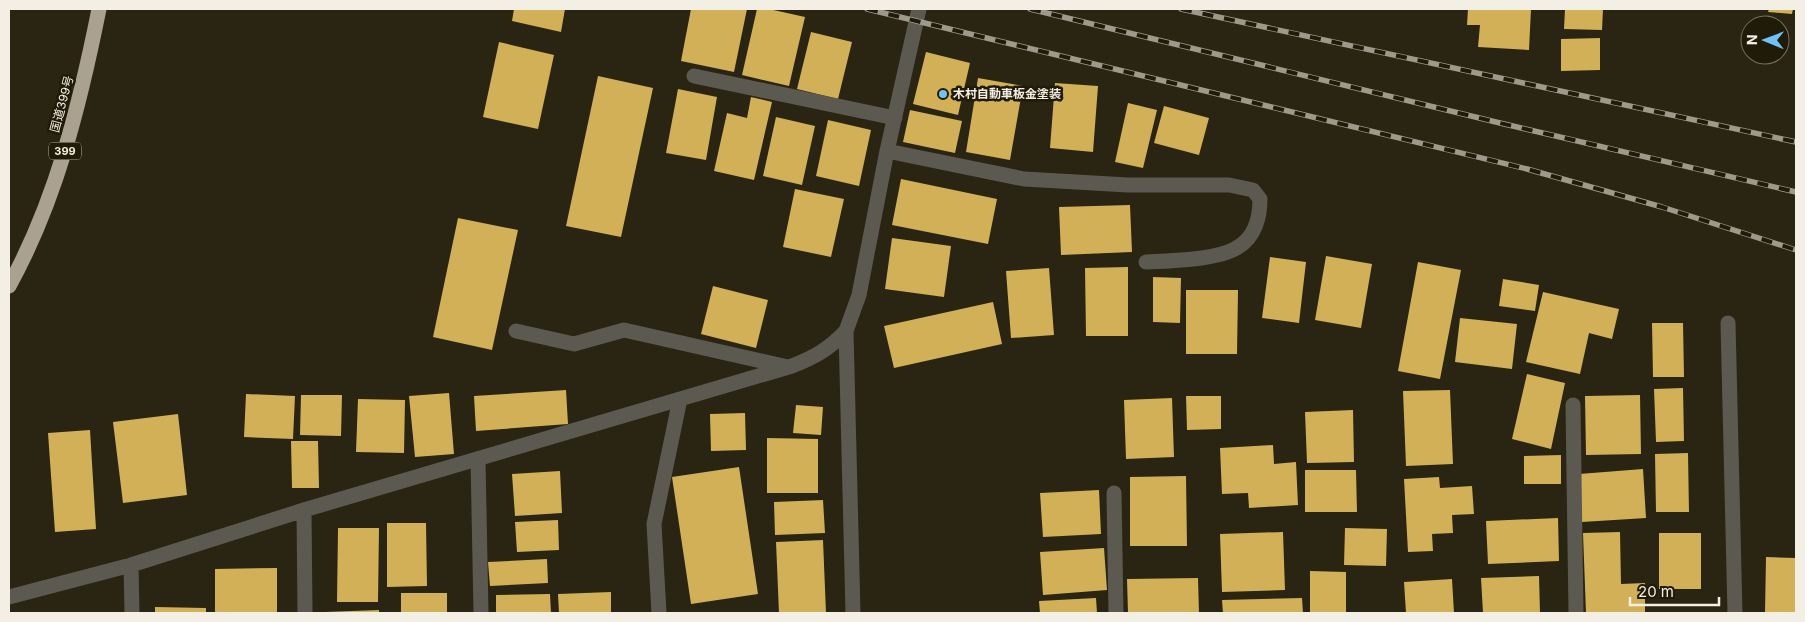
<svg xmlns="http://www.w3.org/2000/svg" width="1805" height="622" viewBox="0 0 1805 622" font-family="Inter,'Noto Sans JP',sans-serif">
<rect width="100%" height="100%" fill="#2a2413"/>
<path fill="#d1b058" d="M514 9H565L561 32 512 21Z
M691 9H747L734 72 681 61Z
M757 9H769L805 17 789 86 742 75Z
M1468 9H1531L1529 50 1478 47 1480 25H1467Z
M1565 9H1603L1602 30 1564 29Z
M1769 9H1793L1792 14 1768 12Z
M811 32 852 42 838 99 797 89Z
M1600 38V70L1561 71V39Z
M499 42 554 55 538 129 483 117Z
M926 52 970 63 958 115 913 104Z
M598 76 653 88 621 237 566 226Z
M978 78 1023 86 1010 160 966 152Z
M1055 83 1098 86 1093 152 1050 148Z
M678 89 717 97 706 160 666 153Z
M751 97 772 102 754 180 714 171 727 113 747 118Z
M1128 103 1157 110 1143 168 1115 162Z
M1164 106 1209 118 1199 155 1154 143Z
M910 110 962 121 955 153 903 142Z
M776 117 815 126 802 185 763 176Z
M828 120 871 130 859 186 816 176Z
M901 179 997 199 988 244 892 225Z
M795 189 844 199 831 257 783 247Z
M1130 205 1132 252 1061 255 1059 207Z
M458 218 518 230 492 350 433 337Z
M892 238 951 246 944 297 885 289Z
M1326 256 1372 264 1361 328 1315 320Z
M1270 257 1306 262 1299 323 1262 318Z
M1418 262 1461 270 1440 379 1398 371Z
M1128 267V336H1086L1085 268Z
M1049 268 1054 335 1011 338 1006 271Z
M1153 277 1181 278 1180 323 1153 322Z
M1503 279 1539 285 1535 311 1499 306Z
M713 286 768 300 756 348 701 334Z
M1186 290H1238L1237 354H1186Z
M1543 292 1619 309 1612 339 1589 333 1580 374 1526 362Z
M993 302 1002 344 894 368 884 326Z
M1460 318 1517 324 1512 369 1455 362Z
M1652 323H1683L1684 377H1653Z
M1527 374 1565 383 1551 449 1512 439Z
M1683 388 1684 441 1656 442 1654 389Z
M566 390 568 424 476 431 474 396Z
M1450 390 1453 464 1406 466 1403 391Z
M449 393 454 454 415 457 409 396Z
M246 394 295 396 293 439 244 437Z
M301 395H342L341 436 300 435Z
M1640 395 1641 454 1586 455 1585 396Z
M1186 396H1221V429L1187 430Z
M1172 398 1174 457 1126 459 1124 400Z
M358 399 405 400 404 453 356 452Z
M796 405 823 407 821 435 793 433Z
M1353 410 1354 462 1307 463 1305 412Z
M745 413 746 450 711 451 710 414Z
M178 414 187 495 123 503 113 422Z
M90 430 96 529 55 532 48 433Z
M767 438 818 439V493H767Z
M291 441H318L319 488H292Z
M1273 445 1274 464 1296 462 1298 505 1249 508 1248 493 1222 494 1220 448Z
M1688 453 1689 512H1656L1655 454Z
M1561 455V484H1524V456Z
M739 467 758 594 691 604 672 477Z
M1643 469 1646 518 1582 522 1579 474Z
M1305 470H1356L1357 512H1305Z
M560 471 562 513 515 516 512 474Z
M1186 476 1187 546H1130V477Z
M1439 477 1440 488 1472 486 1474 514 1452 515 1453 533 1432 534 1433 551 1408 552 1404 479Z
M1099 490 1101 534 1043 537 1040 493Z
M823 500 825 533 775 535 774 502Z
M1558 518 1559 561 1488 564 1486 521Z
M558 520 559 550 517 552 515 522Z
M387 523H426L427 586 387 587Z
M338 528H379L378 602H337Z
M1345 528 1387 529 1386 566 1344 565Z
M1283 532 1285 590 1222 592 1220 534Z
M1620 532 1621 584 1645 583V613H1586L1583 533Z
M1659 533H1701V589H1659Z
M823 540 826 613H779L776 542Z
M1104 548 1107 590 1043 595 1040 552Z
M1766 557 1796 558V613H1765Z
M547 559 548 583 490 586 488 562Z
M277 568V613H215V569Z
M1310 571 1346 572V613H1310Z
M1539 576 1540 613H1483L1481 578Z
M1198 578 1199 613H1128L1127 579Z
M1452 579 1454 613H1406L1404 582Z
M611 592V613H559L558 594Z
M401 593H447V613H401Z
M550 594 551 613H496V595Z
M1096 598 1097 613H1040L1039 601Z
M1302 598 1303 613H1223L1222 600Z
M155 607 206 608V613H155Z
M379 610V613H325V612Z"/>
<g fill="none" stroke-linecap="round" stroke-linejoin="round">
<path stroke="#5c5951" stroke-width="15" d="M694 76 895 118
M887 151 1024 179 1128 185H1229L1253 190 1260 199C1260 217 1255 237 1238 247 1219 260 1170 261 1146 262
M1728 323 1735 613
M516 331 574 344 624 330 788 367
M1573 405 1576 613
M478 459 481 613
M1114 493 1116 613
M304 510 305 613
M131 565 132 613
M9 597 131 565 304 510 792 366C815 357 829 349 846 331
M659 613 654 524 680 399
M853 613 846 331 859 295 887 151 919 9"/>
<path stroke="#aaa28e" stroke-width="15" d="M9 286C56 201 80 104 99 9"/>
<g stroke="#9d998b" stroke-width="5.5">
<path id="rail" d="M867 9 1527 169 1662 207 1796 250
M1030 9 1500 123 1796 192
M1181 9 1796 142"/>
</g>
<use href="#rail" stroke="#201a09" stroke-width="4" stroke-dasharray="11" stroke-linecap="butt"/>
</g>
<circle fill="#72c1f5" stroke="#201a09" stroke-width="2" cx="943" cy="94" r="5"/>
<g text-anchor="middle" stroke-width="5" stroke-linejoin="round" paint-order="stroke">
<rect fill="#201a09" stroke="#b4afa2" stroke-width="1" x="49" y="142.5" width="32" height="17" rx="4"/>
<g font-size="11" font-weight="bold" fill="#f3efe4">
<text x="65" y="155">399</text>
</g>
<g font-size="12" font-weight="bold" fill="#f3efe4" stroke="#201a09" text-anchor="start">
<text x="953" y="98">木村自動車板金塗装</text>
</g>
<g font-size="12" fill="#f3efe4" stroke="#201a09">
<text transform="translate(62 104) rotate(-75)" y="4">国道399号</text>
</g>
</g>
<rect width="1805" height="622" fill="none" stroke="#f3efe4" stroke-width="20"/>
<g transform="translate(1765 40) rotate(271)"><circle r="24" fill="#201a09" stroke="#746f61"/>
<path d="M0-4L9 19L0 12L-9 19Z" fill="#72c1f5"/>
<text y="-8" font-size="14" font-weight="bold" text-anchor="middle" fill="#f3efe4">N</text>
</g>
<path d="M1630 597v8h89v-8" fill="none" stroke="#f3efe4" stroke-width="2.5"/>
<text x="1638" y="597" font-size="15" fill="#f3efe4" stroke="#201a09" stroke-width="4" paint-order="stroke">20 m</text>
</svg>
